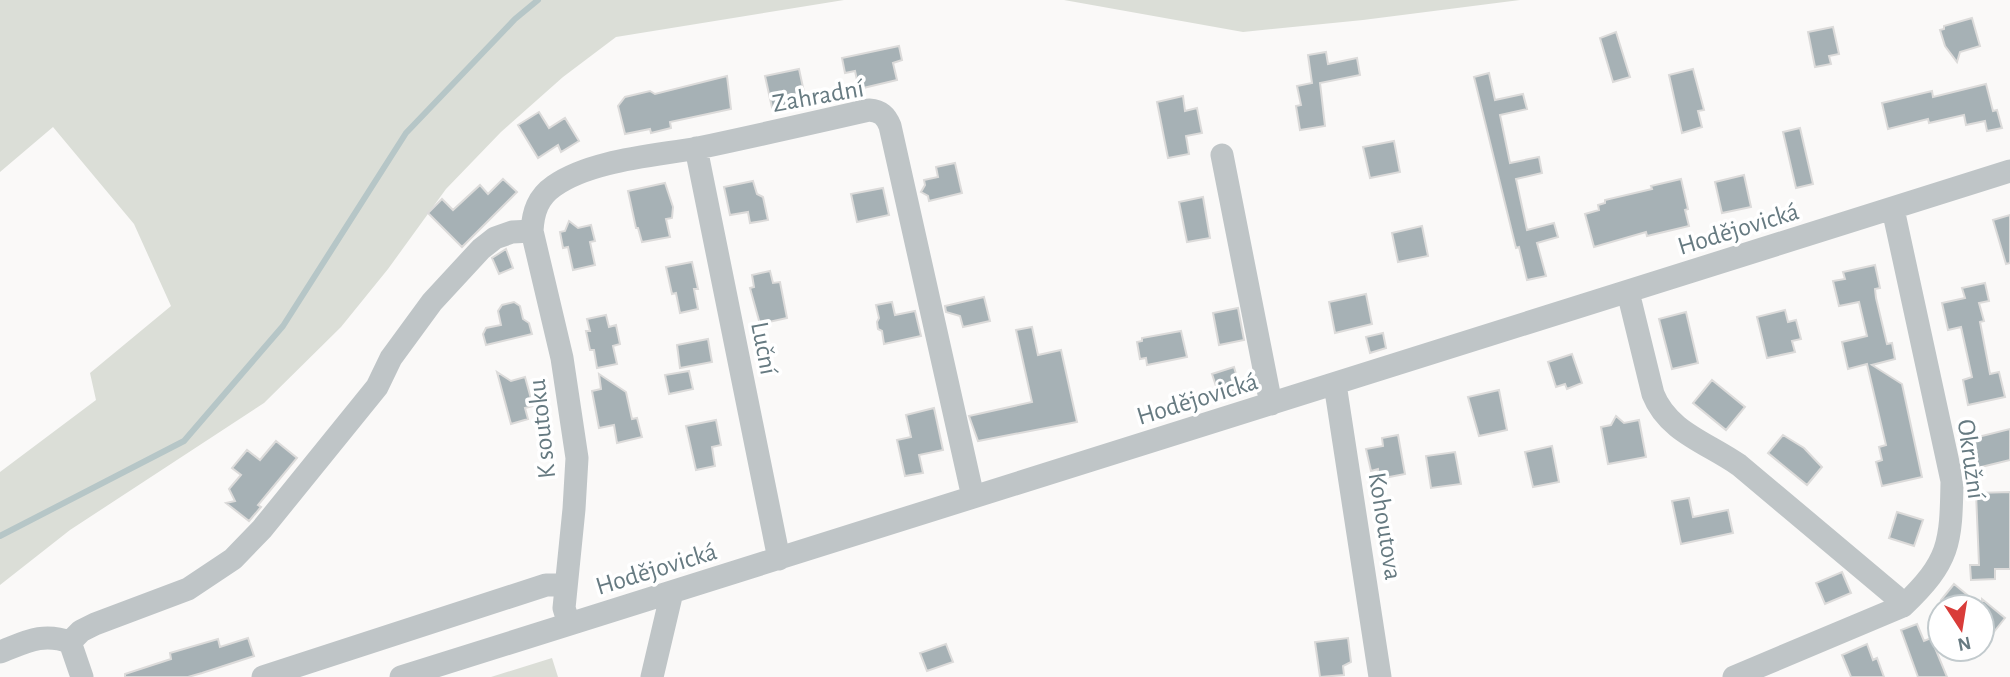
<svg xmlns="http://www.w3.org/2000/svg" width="2010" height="677" viewBox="0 0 2010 677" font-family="'Alegreya Sans',sans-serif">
<rect width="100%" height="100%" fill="#faf9f8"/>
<path fill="#dbded7" d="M0 0H844L616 37 563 77 501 132 446 189 388 269 341 327 264 403 70 530 0 585V472L96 400 90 373 171 306 134 224 53 127 0 172Z
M1064 0H1520L1363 20 1243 32Z
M552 658 558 677H491Z"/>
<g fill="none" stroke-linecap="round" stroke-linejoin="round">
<path stroke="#b6c6c7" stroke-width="6" d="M0 536 184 441 283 326 406 133 515 19 538 0"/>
</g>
<path fill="#a6b1b5" stroke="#dcdbda" stroke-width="2" d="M1972 18 1980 46 1960 52 1957 62 1945 46 1940 30 1944 29V26Z
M1833 27 1839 54 1829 56 1831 64 1815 67 1808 32Z
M1616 32 1630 77 1613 82 1600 38Z
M899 46 902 60 893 63 897 80 859 89 855 71 845 73 842 58Z
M1326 52 1328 64 1357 58 1360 75 1320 83 1325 126 1300 130 1296 106 1301 105 1297 86 1312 83 1308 55Z
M799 69 807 106 773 112 765 76Z
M1693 69 1704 110 1698 111 1702 127 1682 133 1669 75Z
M1489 73 1495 100 1523 94 1527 109 1500 115 1510 163 1539 157 1542 173 1516 179 1527 230 1554 223 1558 237 1537 243 1546 276 1527 280 1519 247 1516 248 1474 77Z
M727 76 731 109 670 122 671 128 651 133 650 129 625 134 618 106 625 97 650 91 655 94Z
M1986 84 1993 111 1997 110 2002 128 1987 131 1985 121 1966 125 1964 115 1929 123 1928 119 1888 129 1882 103 1932 91 1933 97Z
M1183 96 1185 111 1197 108 1202 133 1186 136 1189 154 1168 158 1157 102Z
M539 112 549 128 565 118 579 141 561 152 558 145 538 158 518 125Z
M1800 128 1813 184 1796 188 1783 132Z
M1394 141 1400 172 1370 178 1363 147Z
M955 163 962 193 929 201 928 196 921 192 925 185 924 180 938 177 936 167Z
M1744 175 1751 207 1722 213 1715 182Z
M503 179 517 192 462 247 428 213 442 199 453 210 480 185 488 194Z
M1681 179 1688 209 1685 210 1689 226 1647 236 1646 232 1594 247 1585 214 1599 210 1598 205 1605 203V200L1652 189 1651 186Z
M753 181 757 194 763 197 768 220 750 223 748 212 730 215 724 187Z
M665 183 673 207 672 218 666 219 670 237 642 242 638 228H636L628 191Z
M883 188 889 215 857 222 851 194Z
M1203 197 1210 238 1187 242 1179 202Z
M2010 215V263L2006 264 1993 220Z
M569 221 578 228 591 225 595 241 590 242 595 265 573 270 568 247 563 248 560 232 565 231Z
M1422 226 1428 256 1398 262 1392 233Z
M506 249 513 268 499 274 492 258Z
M692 262 698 289H694L698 309 680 313 676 293 672 294 666 267Z
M1875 265 1880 288 1875 289 1876 298 1887 344 1892 343 1895 359 1872 365 1902 384 1922 477 1882 486 1876 462 1882 460 1879 447 1886 445 1867 364 1848 369 1842 342 1867 336 1859 302 1839 306 1833 281 1845 279 1843 272Z
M770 271 773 283 780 282 787 318 760 324 750 288 754 287 752 275Z
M1985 283 1989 301 1979 303 1984 321 1980 322 1990 374 1999 372 2005 397 1968 405 1963 380 1972 377 1961 327 1948 330 1942 303 1965 298 1962 288Z
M1366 294 1372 324 1335 333 1329 302Z
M984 297 990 321 963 327 960 316 946 312 945 306Z
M514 302 520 306 523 319 529 323 532 334 486 345 483 334 486 328 501 325 498 311 502 305Z
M892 302 895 315 915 311 921 336 884 344 882 331 878 329 877 322 879 318 876 305Z
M1238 308 1244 340 1219 345 1213 313Z
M1785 310 1788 322 1796 320 1801 339 1792 341 1795 352 1767 358 1757 317Z
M1686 312 1698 363 1672 369 1659 319Z
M606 315 609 327 616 325 620 344 613 346 617 364 597 368 594 350H590L586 331H590L587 319Z
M1032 327 1038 355 1061 350 1077 422 978 441 969 416 1032 402 1016 330Z
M1181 331 1187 357 1147 365 1146 358 1140 359 1137 342 1142 341V338Z
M1383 333 1386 348 1370 353 1366 337Z
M708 339 712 362 680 368 677 345Z
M1572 354 1582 383 1567 389 1565 384 1556 387 1548 362Z
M1234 367 1240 388 1219 395 1212 374Z
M689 371 693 389 669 394 665 375Z
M497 372 511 381 525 377 533 406 525 408 528 419 511 424Z
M599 374 626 392 632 419 637 418 642 437 617 443 614 425 599 428 592 391 601 389Z
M1712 380 1745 407 1726 430 1693 403Z
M1499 390 1507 430 1479 436 1468 397Z
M934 408 943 450 919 455 923 473 905 476 897 440 911 437 906 415Z
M1616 416 1624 423 1639 420 1646 457 1608 464 1601 427 1611 425Z
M716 420 721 445 712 447 715 466 696 470 686 426Z
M2010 429V460L1977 468 1970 439Z
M1398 435 1405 474 1379 479 1378 469 1371 471 1366 449 1383 446 1382 438Z
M1783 435 1804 448 1822 467 1807 485 1768 453Z
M276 441 297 458 258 505 261 507 249 521 226 503 235 501 229 489 241 475 232 468 247 450 260 460Z
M1552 446 1559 482 1533 487 1525 452Z
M1455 452 1461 484 1431 488 1426 456Z
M2010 492V569H1995V579L1971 580 1970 565H1979L1976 493Z
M1689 498 1693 517 1728 510 1733 533 1681 544 1672 501Z
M1897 512 1923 520 1914 546 1889 538Z
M1842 572 1851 593 1825 604 1816 583Z
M1954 584 1982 607V599L2005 618 1982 647V607H1950L1941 600Z
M1917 624 1924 641 1931 638 1947 677H1918L1901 630Z
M248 638 254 656 202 673 188 677H125V674L171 659 170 653 218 639 220 647Z
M1348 638 1351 662 1343 666 1344 675 1320 677 1315 642Z
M946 644 953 662 927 671 920 653Z
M1867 644 1873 660 1877 658 1884 677H1851L1842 655Z"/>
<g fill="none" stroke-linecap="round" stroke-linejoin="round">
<path stroke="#bfc5c7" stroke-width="23" d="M696 148 779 559
M1222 155 1271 404
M1628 292 1653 394C1668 432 1708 443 1739 465L1895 596 1903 606
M1335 384 1380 677
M569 624 564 608 574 509 577 458 562 358 532 231C533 212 538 197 554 186 591 160 654 156 698 148 755 136 812 123 869 110 881 111 886 116 890 126L973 497
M70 642 82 677
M0 652C26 642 42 632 70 642L81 631 95 624 188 589 233 559 262 529 377 387 391 358 432 302 481 249 495 238 512 232 532 231
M263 677 546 585H566
M401 677 2010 171
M652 677 672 592
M1734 677 1903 606C1950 561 1951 544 1952 481L1893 209"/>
</g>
<g text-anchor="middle" stroke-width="7" stroke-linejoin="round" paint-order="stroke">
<g font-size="26" fill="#667a81" stroke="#fff">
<text transform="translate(818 95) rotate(-10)" y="9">Zahradní</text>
<text transform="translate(1738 228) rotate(-17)" y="9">Hodějovická</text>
<text transform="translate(765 348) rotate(79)" y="9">Luční</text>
<text transform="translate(1197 398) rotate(-17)" y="9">Hodějovická</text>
<text transform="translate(541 429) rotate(-96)" y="9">K soutoku</text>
<text transform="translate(1972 459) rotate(82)" y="9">Okružní</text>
<text transform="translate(1386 526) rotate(81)" y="9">Kohoutova</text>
<text transform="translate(656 568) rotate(-17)" y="9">Hodějovická</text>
</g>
</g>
<g transform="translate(1961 628) rotate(168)"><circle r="33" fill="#ffffff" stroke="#c2cacd" stroke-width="2"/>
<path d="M0-5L12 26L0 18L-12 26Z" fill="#d93c39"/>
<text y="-10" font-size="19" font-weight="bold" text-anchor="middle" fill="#667a81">N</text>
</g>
</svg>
